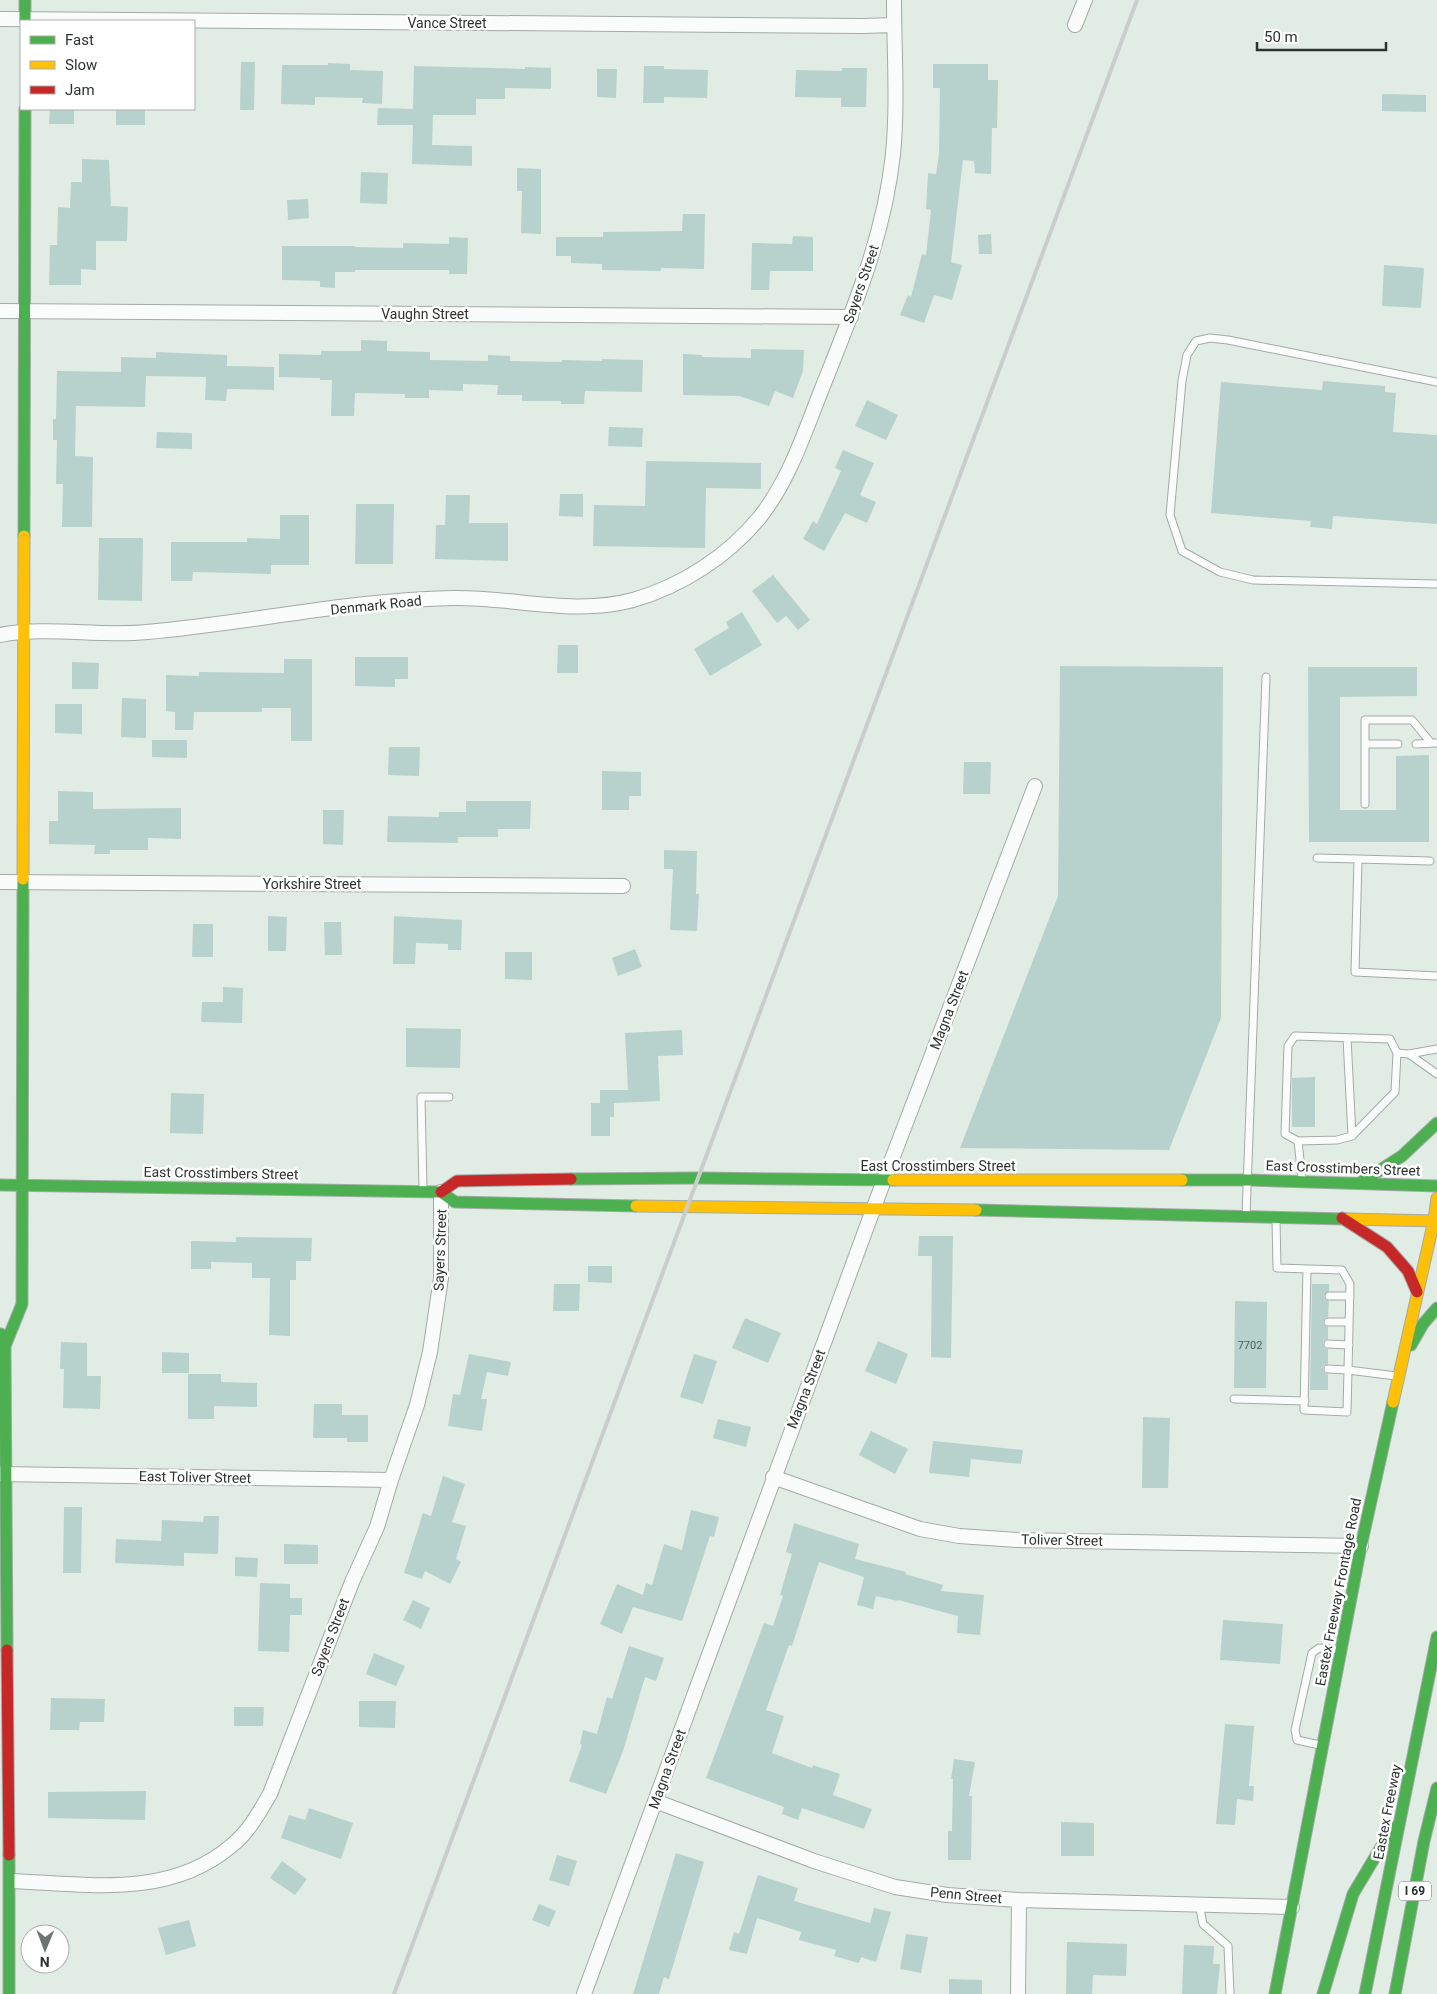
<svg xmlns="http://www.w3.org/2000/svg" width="1437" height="1994" viewBox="0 0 1437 1994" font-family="Roboto,sans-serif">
<rect width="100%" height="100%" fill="#e1ece5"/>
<path fill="#b7d2cc" d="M241 62H255L254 110H240Z
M328 63 350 64V70L383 71 382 104 362 103 363 98 315 97V105L281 104 282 65H328Z
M933 64H988V80H998L997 128H992L991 174 975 173 974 161 963 160 951 262 962 265 952 300 934 295 924 323 900 315 908 295 911 297 922 254 926 255 931 210 926 209 928 173 936 174 939 154 940 88H933Z
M414 66 525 69V67L551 68V89L505 88V99H476V115H433L432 145 472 146V166L412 164 413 125H377L378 108 413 109Z
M644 66H664V69L708 70 707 98 664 97V103H643Z
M842 68H867L866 107H841V98L795 97 796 70 842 71Z
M597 69H617L616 98 597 97Z
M1382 94 1426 95V112L1382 111Z
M50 109H74V124H49Z
M116 109H145V125H116Z
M82 159 109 160 111 206 128 207 127 241H96V270L81 269V285H49L50 245H57L58 207 70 208 71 182H82Z
M517 168 541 169V234L521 233 522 191H517Z
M361 172 388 173 387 204 360 203Z
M308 199 309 218 288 220 287 200Z
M683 214H705L704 269 661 268V271L602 270V264L571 263V256H556V237H603V232L682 231Z
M991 234 992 254H979L978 235Z
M793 236 813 237V271H770L769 290H751L752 243 792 244Z
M449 237 468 238 467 274H449V270H355V272H335V288L320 287V281L282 280V246H355V247L403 248V243L449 244Z
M1384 265 1424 268 1421 308 1382 306Z
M361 340 387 341V351L430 352V360L488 361V355L510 356V361L562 362V360L602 361V359L643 360 642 392 585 391 584 404H561V401H522V395H497L498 385 463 384V391L429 390V398H405V394L355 393 354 416H331L332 380H320V378L279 377V354L321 355V351H361Z
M751 349 804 350 803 371 793 398 775 391 769 406 739 396 683 395V354L702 355V357L751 358Z
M156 352 227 355V366L274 367V390L227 389 226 401 205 400 206 377 146 376 145 407 76 406 75 456 93 457 92 527H62L63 484H56L57 440H53V419H56L57 371 121 372V357L156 358Z
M1323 381 1385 386V392L1396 393 1393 432 1437 435V524L1333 516 1332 529 1310 527 1311 521 1211 513 1221 382 1322 390Z
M867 400 898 415 886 440 855 426Z
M609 427 643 428 642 447 608 446Z
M157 432 192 433V449L156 448Z
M843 450 874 463 860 495 876 502 867 523 845 513 824 551 803 539 813 521 817 524 841 471 835 468Z
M646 461 761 463V489L706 488 705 548 593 546 594 505 645 506Z
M560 494H583V517L559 516Z
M446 495H470L469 523H508V561L435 559 436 525H445Z
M356 504H394L393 564H355Z
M280 515H309V565H271V574L193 572 192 581H171V542H247V538L280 539Z
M99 538H143L142 601 98 600Z
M773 575 810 620 798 630 786 616 777 623 752 591Z
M742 612 762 645 710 676 694 649 729 628 726 622Z
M558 645H578V673H557Z
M355 657H408V679H395V687L355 686Z
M284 659H312V741H291V708H262V712H194L193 730H175V712L166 711V675L199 676V672L284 673Z
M72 662 99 663 98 689H72Z
M1060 666 1223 667 1221 1018 1169 1150 960 1148 1058 896Z
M1308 667H1417V696L1340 697V810H1396V756L1429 755V842H1309Z
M122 698 146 699V738L121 737Z
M55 704H82V734L55 733Z
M152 740H187V758L152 757Z
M389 747H420L419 776 388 775Z
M964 762H991L990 794H963Z
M602 771 641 772V796H629V810H602Z
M58 791 93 792V809L181 808V839L148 838V850H110V854H94L95 845 49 844V821H58Z
M466 801H531L530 829H498V837H458V843L387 842 388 816 439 817V812H466Z
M323 810H344L343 845 323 844Z
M664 850 697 851 696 894H699L697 931 670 930 673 869H664Z
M268 916 287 917 286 951H268Z
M394 916 462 920 461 950H448V944L416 943 415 964H393Z
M324 922H341L342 955H325Z
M193 924H213V957H192Z
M635 949 642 967 618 976 612 958Z
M505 952H532V980L505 979Z
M223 987 243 988 242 1023 201 1022 202 1002H223Z
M406 1028 461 1029 460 1068 406 1067Z
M682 1030 683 1055 658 1056 660 1101 614 1103V1117H610V1136H591V1103H600V1090H628L625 1033Z
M1315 1077V1127H1292V1078Z
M171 1093 204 1094 203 1134 170 1133Z
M919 1236H953L951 1358 931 1357 932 1256H918Z
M236 1237 312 1238 311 1261H296V1280H290V1336L269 1335 270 1278H252V1263L211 1262V1269H191V1241L236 1242Z
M588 1266H612V1283L588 1282Z
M554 1284H580L579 1311H553Z
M1312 1284H1329V1291L1324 1296 1325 1299 1329 1301 1328 1317 1325 1318 1323 1322 1324 1325 1328 1327V1339L1324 1341 1323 1344 1325 1348 1328 1349V1364L1324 1366 1323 1369 1325 1373 1328 1374V1390H1310Z
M1235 1301 1267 1302 1266 1388H1234Z
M745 1318 781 1333 768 1363 732 1348Z
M878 1341 908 1354 896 1384 865 1371Z
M61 1342 87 1343V1376H101L100 1409 63 1408 64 1369H60Z
M162 1352 189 1353V1373H162Z
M469 1354 511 1362 508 1376 487 1372 481 1399H487L482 1431 448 1426 453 1394 460 1395Z
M694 1354 717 1361 703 1404 680 1397Z
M188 1374H221V1382L257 1383V1407L214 1406V1419H188Z
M314 1404H342V1415H368V1442H347V1438H313Z
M1143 1417 1170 1418 1168 1488H1142Z
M718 1419 751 1427 746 1447 713 1438Z
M871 1431 908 1449 895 1474 859 1455Z
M933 1441 1023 1450 1021 1464 971 1459 969 1477 929 1473Z
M443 1476 465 1484 452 1522 466 1526 456 1559 461 1562 450 1584 425 1571 422 1579 404 1573 423 1513 431 1516Z
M64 1507H82L81 1573H63Z
M691 1510 719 1517 714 1537 710 1536 682 1621 633 1607 622 1634 600 1624 617 1584 643 1595 646 1583 652 1585 664 1544 682 1550Z
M204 1516H219L218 1554 184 1553V1566L115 1563 116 1539 161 1541 162 1520 203 1522Z
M794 1523 859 1544 855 1559 906 1572 905 1574 943 1585 941 1591 984 1595 980 1635 957 1633 958 1616 898 1600V1601L876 1596 873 1609 857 1605 864 1577 819 1562 792 1646 789 1645 766 1710 784 1716 772 1753 812 1768 813 1765 840 1774 833 1795 872 1809 864 1829 802 1808 798 1820 782 1814 784 1807 706 1778 764 1623 773 1626 783 1596 780 1595 792 1554 786 1552Z
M284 1544 318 1545V1564H284Z
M235 1557 258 1558 257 1577 235 1576Z
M260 1583 290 1584V1598H302V1615H290L289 1652 258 1651Z
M413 1600 430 1608 421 1629 403 1620Z
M1223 1620 1283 1624 1280 1664 1220 1660Z
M629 1646 664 1658 656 1681 645 1677 623 1751 606 1794 569 1781 582 1745 580 1744 583 1730 597 1734 607 1697 612 1699Z
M374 1653 405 1666 396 1686 366 1674Z
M51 1698 105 1699 104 1722H80L79 1730H50Z
M359 1701H396L395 1728 359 1727Z
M234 1707H264L263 1726H234Z
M1225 1724 1254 1726 1249 1786H1254L1253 1801 1237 1799 1235 1825 1216 1824Z
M954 1759 975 1762 969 1796H972L971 1860H948V1831H952L953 1779H951Z
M146 1791 145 1820 48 1818V1792Z
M309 1808 353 1823 341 1859 281 1838 289 1815 305 1820Z
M1061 1822 1094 1823V1856H1061Z
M676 1853 704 1862 669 1979 664 1977 659 1994H633Z
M557 1855 577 1861 569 1886 549 1880Z
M282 1861 307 1879 295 1895 270 1878Z
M758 1875 798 1888 794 1901 870 1923 874 1908 891 1912 876 1962 861 1957 859 1963 834 1956 836 1950 799 1940 801 1932 757 1918 747 1954 729 1950 734 1932 739 1934Z
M539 1904 556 1911 549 1927 532 1920Z
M189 1920 196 1946 166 1955 158 1928Z
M906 1934 928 1937 921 1973 900 1969Z
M1067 1942 1127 1944 1126 1976 1093 1975 1092 1994H1066Z
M1184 1945 1214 1946 1213 1964H1220L1217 1994H1182Z
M949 1979 982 1980V1994H949Z"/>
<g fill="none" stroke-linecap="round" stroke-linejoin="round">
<g stroke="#a3aba6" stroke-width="9">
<path id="lane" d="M1437 382 1228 340 1210 338 1196 341 1187 355 1182 381 1170 515 1182 551 1220 572 1253 580 1437 584
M1365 744V720H1412L1431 743
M1416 744 1437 743
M1365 804V744H1398
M1317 858 1358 859
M1430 861 1358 859 1355 972 1437 976
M1347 1038 1352 1136
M1409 1054 1437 1074
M1298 1141 1285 1134 1288 1046 1295 1036 1390 1039 1397 1053
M1302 1179 1298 1141 1337 1140 1352 1136 1395 1092 1397 1053 1409 1054 1437 1049
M423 1189 421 1097H449
M1246 1216 1266 677
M1276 1220 1277 1268 1342 1270 1350 1284 1348 1370 1396 1376
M1307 1269 1304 1410 1347 1412 1348 1370 1328 1369
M1329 1296H1350
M1328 1322H1349
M1328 1344 1349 1345
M1234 1399 1305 1401
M1320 1745 1297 1740 1295 1730 1312 1653 1319 1648 1339 1650
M1199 1904 1203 1924 1228 1946 1230 1994"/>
</g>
<g stroke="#a3aba6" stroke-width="16">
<path id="street" d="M0 19 863 26 894 25
M1075 25 1085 0
M0 311 851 317
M0 635C49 626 98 637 147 632 249 623 350 600 453 598 513 597 574 616 633 600 682 586 728 556 760 517 789 480 804 434 821 391 852 313 884 238 893 154 898 103 894 51 894 0
M0 882 623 886
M0 1474 391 1480
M773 1477 920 1529 959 1536 1017 1540 1361 1546
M655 1801 814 1861 895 1887 947 1895 1019 1900 1292 1907
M11 1881C86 1884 169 1899 231 1846 248 1833 259 1813 270 1794L352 1582 377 1527 391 1480 417 1405 430 1352 441 1278V1192
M584 1994 884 1180 1035 786
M1018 1994 1019 1900"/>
</g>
<g stroke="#a3aba6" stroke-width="13">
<path id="fast" d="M25 0V21
M24 536 25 109
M571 1179 699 1178 893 1180
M1182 1180H1248L1437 1186
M1360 1183 1402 1156 1437 1123
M0 1185 441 1192 455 1202 636 1206
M976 1210 1347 1219
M1 1334 5 1346 7 1650
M1411 1345 1423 1324 1437 1308
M5 1346 22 1304 23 879
M9 1994V1855
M1275 1994 1361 1546 1393 1402
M1323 1994 1353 1894 1393 1827
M1365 1994 1437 1637
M1395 1994 1424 1841 1437 1788"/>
</g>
<g stroke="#a3aba6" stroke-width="13">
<path id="slow" d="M23 879 24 536
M893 1180H1182
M636 1206 976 1210
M1347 1219 1437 1221
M1393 1402 1434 1220 1437 1198"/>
</g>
<g stroke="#a3aba6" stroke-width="13">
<path id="jam" d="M441 1192 457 1181 571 1179
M1342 1218 1387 1247 1408 1271 1417 1292
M7 1650 9 1855"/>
</g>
<use href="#lane" stroke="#fafcfb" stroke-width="7"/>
<use href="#street" stroke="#fafcfb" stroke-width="14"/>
<use href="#fast" stroke="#4caf50" stroke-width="11"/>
<use href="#slow" stroke="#ffc107" stroke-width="11"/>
<use href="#jam" stroke="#c62828" stroke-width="11"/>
<path stroke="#cacdcc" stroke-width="4" d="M394 1994 1137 0"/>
</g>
<g text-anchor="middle" stroke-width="5" stroke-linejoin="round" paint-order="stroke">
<g font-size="11" fill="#505c57">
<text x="1250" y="1349">7702</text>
</g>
<rect fill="#fff" stroke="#6c716e" stroke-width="1" x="1399" y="1881.5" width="32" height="19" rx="4"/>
<g font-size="12" font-weight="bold" fill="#2d3430">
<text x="1415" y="1895">I 69</text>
</g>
<g font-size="14" fill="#2d3430" stroke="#fff">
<text x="447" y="28">Vance Street</text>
<text transform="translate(861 284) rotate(-71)" y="5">Sayers Street</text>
<text x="425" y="319">Vaughn Street</text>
<text transform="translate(376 605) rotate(-6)" y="5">Denmark Road</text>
<text x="312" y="889">Yorkshire Street</text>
<text transform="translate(949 1010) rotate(-69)" y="5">Magna Street</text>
<text x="938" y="1171">East Crosstimbers Street</text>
<text transform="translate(1343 1168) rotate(2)" y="5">East Crosstimbers Street</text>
<text transform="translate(221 1173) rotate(1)" y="5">East Crosstimbers Street</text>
<text transform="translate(440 1250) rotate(-88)" y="5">Sayers Street</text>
<text transform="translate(806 1389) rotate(-69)" y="5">Magna Street</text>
<text transform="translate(195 1477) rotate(1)" y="5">East Toliver Street</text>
<text transform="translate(1062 1540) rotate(1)" y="5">Toliver Street</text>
<text transform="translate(1338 1592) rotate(-79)" y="5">Eastex Freeway Frontage Road</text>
<text transform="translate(330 1637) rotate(-69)" y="5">Sayers Street</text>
<text transform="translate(667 1769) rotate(-70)" y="5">Magna Street</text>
<text transform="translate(1387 1812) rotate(-79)" y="5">Eastex Freeway</text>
<text transform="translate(966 1895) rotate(5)" y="5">Penn Street</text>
</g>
</g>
<rect x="20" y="20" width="175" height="90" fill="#ffffff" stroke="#abaeac"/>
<rect x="30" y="36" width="25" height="8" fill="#4caf50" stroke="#abaeac"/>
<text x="65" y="45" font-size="15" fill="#2d3430">Fast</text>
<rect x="30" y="61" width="25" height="8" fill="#ffc107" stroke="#abaeac"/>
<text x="65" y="70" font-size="15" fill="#2d3430">Slow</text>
<rect x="30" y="86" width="25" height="8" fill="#c62828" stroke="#abaeac"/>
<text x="65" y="95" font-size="15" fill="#2d3430">Jam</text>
<g transform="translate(45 1949) rotate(181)"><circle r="24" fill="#ffffff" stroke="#abaeac"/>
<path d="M0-4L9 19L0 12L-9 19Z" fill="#6c746f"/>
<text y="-8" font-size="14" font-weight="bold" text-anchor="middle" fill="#2d3430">N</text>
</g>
<path d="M1257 42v8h129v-8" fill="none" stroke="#2d3430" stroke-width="2.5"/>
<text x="1264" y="42" font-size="15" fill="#2d3430" stroke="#ffffff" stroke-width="4" paint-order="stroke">50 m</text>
</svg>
